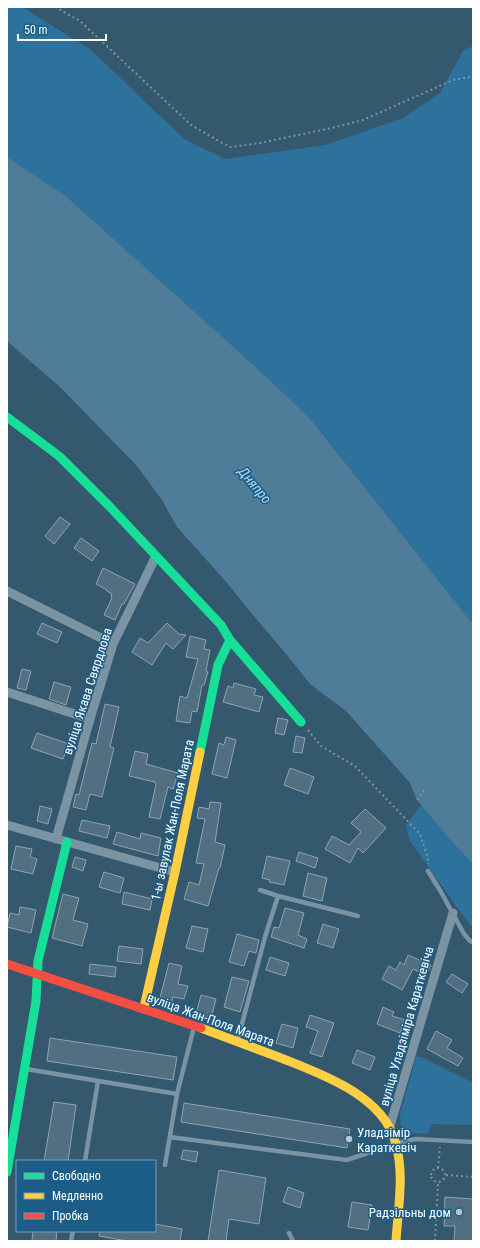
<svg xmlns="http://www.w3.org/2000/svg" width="480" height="1248" viewBox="0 0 480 1248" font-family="'Roboto Condensed',sans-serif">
<rect width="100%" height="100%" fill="#34586e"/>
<path fill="#2d729d" d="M7 7H22L90 49 184 139 225 159 325 145 403 118 440 93 463 51 473 46V624L308 416 237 350 67 197 7 157Z
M421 805 451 841 473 864V928L456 906 410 841 406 826Z
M416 1057H421L473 1083V1125L432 1124 428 1134 412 1133 401 1128 400 1114Z"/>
<path fill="#4f7c99" d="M7 157 67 197 237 350 308 416 473 624V864L451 841 417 800 410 783 395 766 346 711 310 684 287 655 247 608 228 584 177 527 162 500 137 466 60 387 7 341Z"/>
<path fill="#526f81" stroke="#8ea4b2" d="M60 517 70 524 54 544 45 536Z
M81 538 99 551 92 561 74 548Z
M103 568 135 584 124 604H122L115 620 104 615 112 598 111 597 112 594 107 591V590L96 584Z
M42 623 62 632 57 643 37 634Z
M167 623 179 634 186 635 173 649 166 643 152 665 132 652 140 638 148 643Z
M190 636 206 640 204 649 210 650 206 671 208 672 204 685H202L197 712 192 711 190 723 176 721 180 696 187 698 198 659 186 657Z
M22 669 31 671 26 690 17 688Z
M54 682 71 687 66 705 49 699Z
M234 683 256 689 254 695 263 697 259 712 223 702 228 686 233 688Z
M105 704 119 707 110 747 114 748 102 797 90 794 86 810 73 807 76 794 79 795 92 743 96 744Z
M278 718 288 720 284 735 275 733Z
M37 733 69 744 63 759 31 748Z
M296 736 305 738 302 753 293 752Z
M226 737 236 740 227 778 212 774 219 743 224 745Z
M135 751 148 754 146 764 178 773 173 789 168 787 160 819 149 817 156 784 155 782 129 776Z
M290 768 314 777 308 794 284 785Z
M210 802 221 803 215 842 225 845 220 868H219L208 906 184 899 189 882 199 885 204 864 196 863 205 819 197 818 199 807 209 809Z
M40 806 52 809 48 824 37 821Z
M365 809 386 828 363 853 358 848 350 863 325 849 332 836 349 845 361 832 351 823Z
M82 820 110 826 107 838 79 831Z
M117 832 140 839 141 833 161 838 158 856 113 844Z
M16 846 32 849 30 857 37 859 33 874 11 869Z
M299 852 318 858 315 868 296 861Z
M267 856 290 861 284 885 269 882 270 880 262 878Z
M75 857 86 860 83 871 72 867Z
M104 872 124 878 120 893 99 887Z
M308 873 327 878 322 901 303 896Z
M124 892 152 899 150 910 122 904Z
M63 894 79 898 73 920 88 924 82 946 52 938Z
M20 907 36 910 31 933 7 927 10 913 19 915Z
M285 908 304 913 298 935 307 939 304 948 271 937 274 927 279 928Z
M323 924 339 929 333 948 317 943Z
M192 926 208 929 203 952 186 948Z
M237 934 259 940 256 953 249 951 244 966 229 962Z
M119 946 143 949 141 964 117 961Z
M408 955 431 965 426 975 413 969 402 990 382 979 389 966 396 970 400 962 404 965Z
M270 957 289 963 285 976 266 970Z
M169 963 182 966 178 984 188 986 184 999 173 997 171 1005 159 1002Z
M90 964 116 967 115 977 89 974Z
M452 974 468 984 462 993 446 982Z
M232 977 249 981 240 1012 224 1007Z
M201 995 216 999 211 1018 196 1014Z
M383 1007 394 1012 392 1016 405 1020 400 1033 377 1024Z
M310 1015 334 1023 322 1057 310 1053 318 1031 306 1027Z
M282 1024 298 1028 293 1048 276 1043Z
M436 1031 452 1040 447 1048 463 1058 458 1066 427 1049Z
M50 1038 177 1057 173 1080 47 1061Z
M357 1050 375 1057 370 1070 352 1063Z
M54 1102 76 1105 68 1161H44Z
M184 1103 350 1129 347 1148 181 1122Z
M183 1150 198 1152 196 1162 181 1159Z
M219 1170 266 1178 259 1224 229 1219 226 1241H208Z
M288 1187 304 1193 300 1208 283 1202Z
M445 1197 473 1199V1241H454L455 1226H444Z
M352 1202 372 1205 368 1230 348 1227Z
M155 1224 182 1229 180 1241H127L99 1236 100 1231H155Z
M33 1231H57L56 1241H32Z"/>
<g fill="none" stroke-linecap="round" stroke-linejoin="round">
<path stroke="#7b94a4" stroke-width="2" stroke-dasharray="2 3" stroke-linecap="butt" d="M55 7 80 21 191 125 222 143 231 147 260 143 336 127 363 120 453 80 469 77 473 80
M308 730 321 746 355 766 420 834 428 859V864
M417 800 424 790
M431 1175a7 7 0 1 1 14 0a7 7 0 1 1-14 0Z
M438 1168 440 1147
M446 1175 473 1177
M435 1241 438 1183"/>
<path stroke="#7b94a4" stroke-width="4.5" d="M428 871 441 892 464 934 470 941 473 942
M260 890 278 896 358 916
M238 1039 265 937 278 896
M26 1069 177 1094 194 1027
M170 1137 347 1160 397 1143 416 1139 473 1142
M85 1161 98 1081
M165 1165 177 1094
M289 1233 293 1241
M71 1241 73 1231"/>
<path stroke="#7b94a4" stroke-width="9" d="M7 591 113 644
M7 692 90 719
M7 825 175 872
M56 839 90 719 113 644 156 556
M390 1126 453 913"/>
<path stroke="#16e098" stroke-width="9" d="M7 417 59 456 111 508 221 625 230 640 301 722
M200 752 218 665 230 640
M7 1172 36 1001 38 961 67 842"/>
<path stroke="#ffcf43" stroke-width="9" d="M144 1007 175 872 200 752
M201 1028C228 1038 254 1048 281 1058 321 1074 382 1095 395 1141 405 1173 398 1208 396 1241"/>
<path stroke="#f24e42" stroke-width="9" d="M7 964 201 1028"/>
</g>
<g fill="#b8c5cc" stroke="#1c5d87" stroke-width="1.5">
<circle cx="349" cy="1139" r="4"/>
<circle cx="459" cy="1212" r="4"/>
</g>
<g text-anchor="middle" stroke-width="3" stroke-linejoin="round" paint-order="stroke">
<g font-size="13" fill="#fff" stroke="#1c5d87">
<text transform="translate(87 691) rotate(-72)" y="5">вуліца Якава Свярдлова</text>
<text transform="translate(172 820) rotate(-78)" y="5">1-ы завулак Жан-Поля Марата</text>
<text transform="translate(211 1019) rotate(20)" y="5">вуліца Жан-Поля Марата</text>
<text transform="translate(406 1026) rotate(-74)" y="5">вуліца Уладзіміра Караткевіча</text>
</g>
<g font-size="13" fill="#fff" stroke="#1c5d87" text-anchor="start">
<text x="357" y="1137">Уладзімір<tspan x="357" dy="15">Караткевіч</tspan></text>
<text x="451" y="1217" text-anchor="end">Радзільны дом</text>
</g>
<g font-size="14" font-style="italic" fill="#b0daf3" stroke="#1c5d87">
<text transform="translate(255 485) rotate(50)" y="5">Дняпро</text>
</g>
</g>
<rect width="480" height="1248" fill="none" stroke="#ffffff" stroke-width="16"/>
<rect x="16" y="1160" width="140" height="72" fill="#1c5d87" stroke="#779eb7"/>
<rect x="24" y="1173" width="20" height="6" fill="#16e098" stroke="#779eb7"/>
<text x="52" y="1180" font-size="12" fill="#ffffff">Свободно</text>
<rect x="24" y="1193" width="20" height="6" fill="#ffcf43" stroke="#779eb7"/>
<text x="52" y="1200" font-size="12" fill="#ffffff">Медленно</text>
<rect x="24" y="1213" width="20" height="6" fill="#f24e42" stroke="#779eb7"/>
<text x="52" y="1220" font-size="12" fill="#ffffff">Пробка</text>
<path d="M18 34v6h88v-6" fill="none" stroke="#ffffff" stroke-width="2"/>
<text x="24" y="34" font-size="12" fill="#ffffff" stroke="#1c5d87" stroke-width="3" paint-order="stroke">50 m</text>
</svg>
